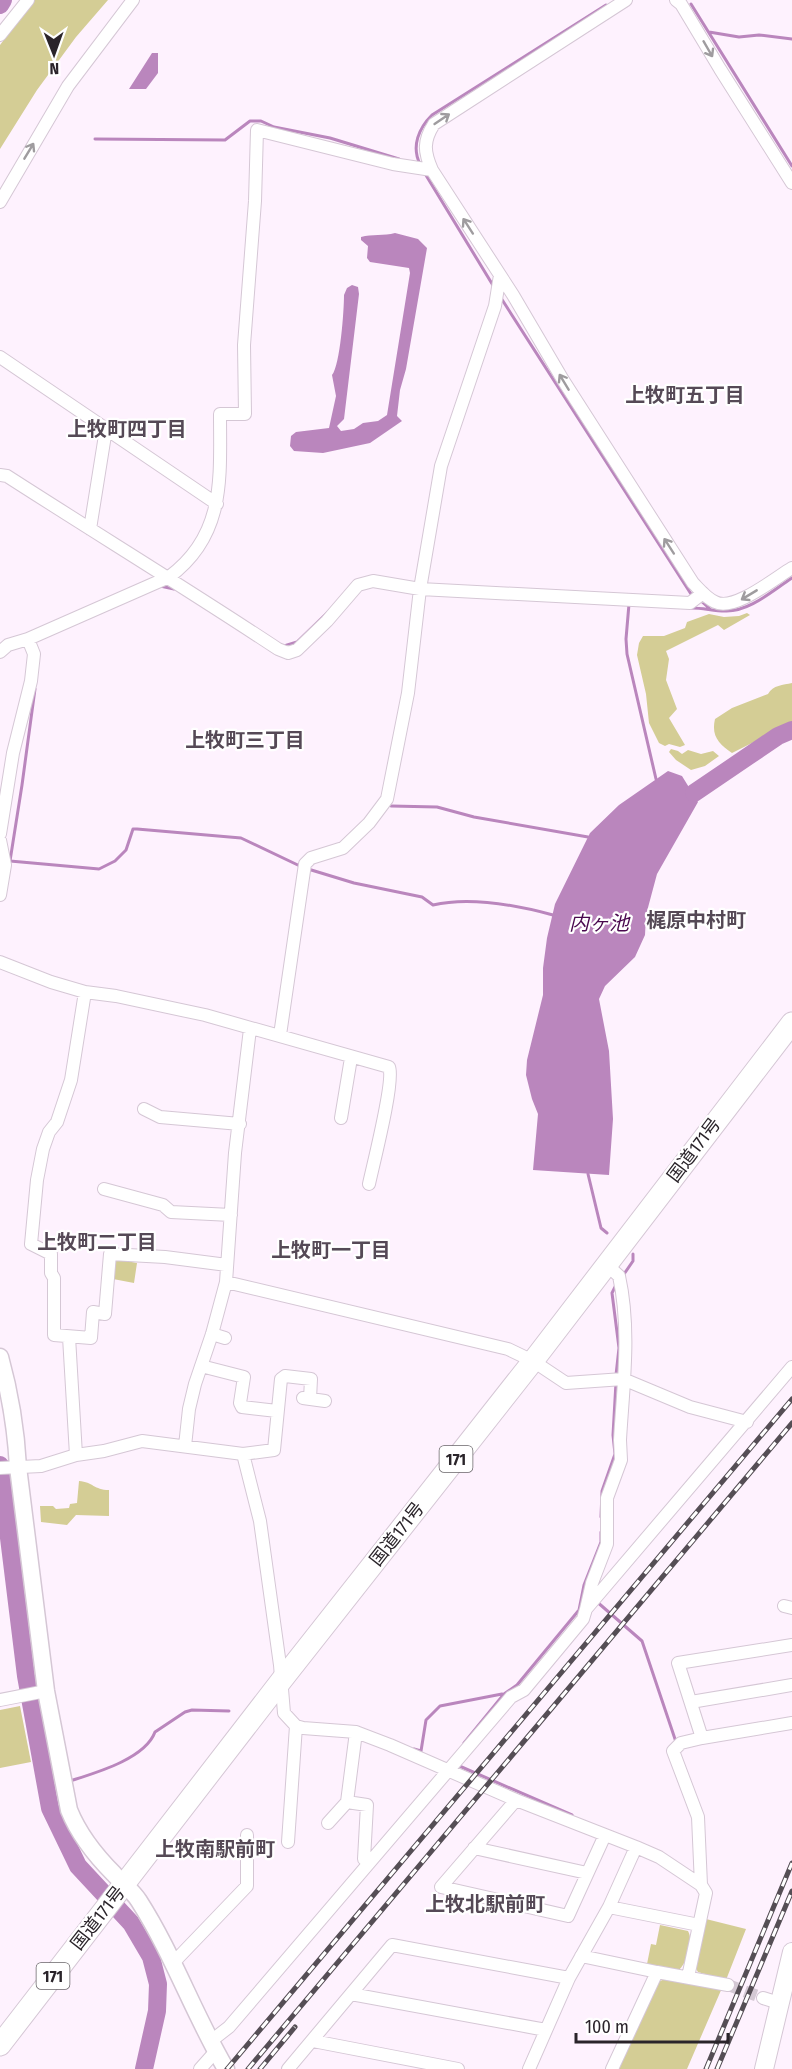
<svg xmlns="http://www.w3.org/2000/svg" width="792" height="2069" viewBox="0 0 792 2069" font-family="'Fira Sans Condensed','Noto Sans JP',sans-serif">
<rect width="100%" height="100%" fill="#fef2fe"/>
<path fill="#d4cd95" d="M34 0H108L76 37 37 90 0 149V45Z
M747 613 750 615 724 630 718 625 666 651 669 659 666 680 677 709 669 718 685 745 680 747 669 744 665 746 659 743 649 723 646 694 637 655 639 643 643 636H664L685 628 687 622 709 614 724 617 739 616Z
M792 683V723L732 753C719 744 711 736 715 719L732 708 768 694C773 685 783 685 792 683Z
M671 749 678 751 682 754 688 750 701 754 713 751 719 756 705 766 691 770 676 760 669 752Z
M116 1259 137 1263 134 1283 113 1279Z
M79 1481C93 1482 94 1490 109 1490V1516L76 1515 67 1525 41 1522 40 1506H53L56 1509 69 1508 70 1504 77 1503Z
M20 1706 31 1762 0 1768V1710Z
M706 1919 746 1929 726 1980 698 1972 695 1967Z
M660 1925 688 1931C694 1942 687 1962 679 1970L647 1964 651 1944 656 1945Z
M667 1978 722 1988 687 2069H619L658 1982Z"/>
<path fill="#ba86bd" d="M152 53H158V73L146 89H129Z
M395 233 418 239 427 248 406 369 400 390 397 416 402 421 370 443 323 453 294 451 290 446 291 436 296 432 329 428 336 396 332 375C340 365 344 311 344 295L347 288 352 285 358 287 359 294 344 419 337 426 341 431 354 429 363 423 378 421 387 415 410 273 409 268 370 262 367 258 368 246 361 240V237C372 234 384 236 395 233Z
M668 771 682 776 698 802 657 874 646 915 645 935 635 957 605 986 599 999 609 1051 613 1119 609 1175 533 1170 538 1114 532 1099 526 1075 527 1060 543 995V968L547 938 555 904 590 833 619 805Z"/>
<g fill="none" stroke-linecap="round" stroke-linejoin="round">
<path stroke="#ba86bd" stroke-width="3" d="M691 4 792 166
M709 32 739 37 759 35 792 39
M95 139 225 140 250 121H261L274 127 330 138 399 159
M420 164C411 146 419 128 432 115L606 5
M424 172 494 287
M501 298 691 594 695 596
M160 586 174 589
M700 600 710 609
M629 604 626 639 627 654 656 779
M692 608C703 608 714 611 725 611 749 612 772 591 792 578
M284 646 297 642 328 612
M35 689 22 785 10 861 99 869 115 861 126 850 133 829H137L241 838 302 867
M391 806 437 807 474 817 588 837
M308 869 354 883 422 897 433 905C470 896 516 905 553 915
M588 1174 601 1228 607 1233
M622 1277 633 1261V1254
M616 1375 619 1348 612 1293 616 1285
M601 1517 602 1491 615 1454 613 1435 616 1382
M596 1601 642 1641 676 1742
M464 1743 504 1694 517 1685 579 1610 584 1585 601 1542V1532
M414 1749 421 1751 426 1720 440 1706 502 1694
M457 1765 572 1815
M70 1781C95 1773 145 1759 155 1732L185 1712 192 1710 229 1711
M47 1789 58 1785"/>
<path stroke="#ba86bd" stroke-width="18" d="M0 5 3 0
M694 793 778 736 792 730
M0 1465 26 1676 50 1808 78 1866 131 1923 151 1957 158 1984 157 2011 144 2069"/>
<path stroke="#d4c9d4" stroke-width="12" stroke-dasharray="12 6" stroke-linecap="butt" d="M728 1985 763 1998"/>
<g stroke="#d5c7d5" stroke-width="14">
<path id="street" d="M626 0 434 124C423 141 424 152 432 170L513 295 563 380 693 583C699 589 706 598 715 602 734 612 775 578 792 568
M676 0 681 4 720 69 792 183
M0 35 28 0
M0 202 68 86 133 0
M0 357 217 504
M0 475 7 476C97 534 189 590 278 649L288 653 297 650 327 621 358 585 373 581 420 589 690 603 703 593
M90 529 106 429
M0 652 8 645 28 639 169 577C226 535 220 477 220 414H245L244 345 255 201 257 130 393 164 432 170
M0 834 13 753 31 681 34 654 28 639
M0 840 5 865 0 895
M0 962 51 982 85 992 116 996 205 1015 389 1067C395 1080 373 1165 369 1184
M85 992 71 1080 57 1122 49 1132 43 1149 37 1180 31 1244 51 1254V1273L54 1278V1335L91 1338 93 1312 105 1314 110 1254 165 1257 227 1265
M280 1035 305 864 311 858 343 848 369 823 387 799 408 693 420 589 441 466 495 306 500 275
M144 1109 160 1117 240 1124
M341 1118 351 1058
M104 1189 163 1205 171 1212 231 1215
M226 1282 508 1349 533 1361 566 1383 623 1379 690 1407 747 1422
M212 1334 225 1338
M69 1337 76 1455
M201 1366 244 1377 240 1403 242 1407 277 1411
M303 1398 325 1401
M185 1446 189 1409 195 1384 212 1334 226 1282 235 1153 250 1029
M243 1454 274 1450 281 1379 285 1376 311 1379 310 1399
M0 1468 41 1466 76 1455 104 1451 142 1441 243 1454 260 1521 280 1665 284 1713 296 1726 303 1728 356 1732 390 1745 516 1800 636 1847 659 1857 701 1885
M784 1606 792 1608
M586 1609 592 1583 607 1544V1498L621 1460 620 1440C623 1387 631 1330 619 1276L607 1265
M792 1645 678 1663 702 1738 792 1723
M0 1700 46 1691
M691 1702 792 1685
M356 1732 347 1802 367 1805 364 1859 369 1863
M516 1800 441 1887 568 1916 605 1835
M328 1823 347 1802
M288 1842 296 1726
M474 1848 587 1873
M609 1907 699 1925
M581 1956 657 1972
M174 1962 247 1886V1835
M688 1977 706 1893 701 1885 698 1817 673 1751 681 1743 702 1738
M351 1994 546 2030
M763 1998 779 2003
M211 2041 229 2027 511 1697 524 1690 583 1619 586 1609 792 1367
M313 2041 458 2069
M200 2069 216 2051
M288 2069 392 1945 569 1978
M529 2069 569 1978 609 1907 636 1847
M612 2069 657 1972 728 1985"/>
</g>
<g stroke="#d5c7d5" stroke-width="19">
<path id="secondary" d="M0 1357C10 1393 16 1429 18 1467L46 1691 69 1810C79 1835 95 1855 114 1874 122 1883 133 1891 139 1901 173 1954 194 2015 226 2069"/>
</g>
<g stroke="#d5c7d5" stroke-width="20">
<path id="primary" d="M764 2069 792 1952"/>
</g>
<g stroke="#d5c7d5" stroke-width="23">
<path id="highway" d="M0 2045 281 1681 533 1361 792 1023"/>
</g>
<use href="#street" stroke="#fff" stroke-width="12"/>
<use href="#secondary" stroke="#fff" stroke-width="16"/>
<use href="#primary" stroke="#fff" stroke-width="18"/>
<use href="#highway" stroke="#fff" stroke-width="21"/>
<g stroke="#554e55" stroke-width="5">
<path id="rail" d="M227 2069 792 1399
M248 2069 792 1423
M260 2069 295 2027
M706 2069 792 1863
M717 2069 792 1891"/>
</g>
<use href="#rail" stroke="#fff" stroke-width="3" stroke-dasharray="9" stroke-linecap="butt"/>
</g>
<defs><path id="oneway-shaft" d="M-6 0H5M1.5-3L5.5 0L1.5 3" fill="none" stroke-width="1.6" stroke-linecap="round" stroke-linejoin="round" transform="scale(1.5)"/></defs>
<g stroke="#9f9c9f">
<use href="#oneway-shaft" transform="translate(708 49) rotate(60)"/>
<use href="#oneway-shaft" transform="translate(442 119) rotate(-34)"/>
<use href="#oneway-shaft" transform="translate(29 151) rotate(-59)"/>
<use href="#oneway-shaft" transform="translate(468 226) rotate(-123)"/>
<use href="#oneway-shaft" transform="translate(564 382) rotate(-121)"/>
<use href="#oneway-shaft" transform="translate(669 546) rotate(-123)"/>
<use href="#oneway-shaft" transform="translate(749 595) rotate(149)"/>
</g>
<g text-anchor="middle" stroke-width="4.5" stroke-linejoin="round" paint-order="stroke">
<g fill="#fff" stroke="#6a666a" stroke-width="1.5">
<rect x="439.5" y="1446" width="33" height="26" rx="4.5"/>
<rect x="36.5" y="1963" width="33" height="26" rx="4.5"/>
</g>
<g font-size="16" font-weight="bold" fill="#2a242a">
<text x="456" y="1465">171</text>
<text x="53" y="1982">171</text>
</g>
<g font-size="18" fill="#2a242a" stroke="#fff">
<text transform="translate(694 1150) rotate(-53)" y="6">国道171号</text>
<text transform="translate(397 1534) rotate(-52)" y="6">国道171号</text>
<text transform="translate(98 1918) rotate(-52)" y="6">国道171号</text>
</g>
<g font-size="20" font-weight="bold" fill="#554956" stroke="#fff">
<text x="685" y="402">上牧町五丁目</text>
<text x="127" y="436">上牧町四丁目</text>
<text x="245" y="747">上牧町三丁目</text>
<text x="696" y="927">梶原中村町</text>
<text x="97" y="1249">上牧町二丁目</text>
<text x="331" y="1257">上牧町一丁目</text>
<text x="215" y="1856">上牧南駅前町</text>
<text x="485" y="1911">上牧北駅前町</text>
</g>
<g font-size="20" font-style="italic" fill="#49084e" stroke="#fff">
<text x="599" y="930">内ヶ池</text>
</g>
</g>
<g transform="translate(54 54) rotate(179)" stroke="#ffffff" stroke-width="4.5" paint-order="stroke">
<path d="M0-4.5L10 22L0 15L-10 22Z" fill="#2a242a"/>
<text y="-9" font-size="16" font-weight="bold" text-anchor="middle" fill="#2a242a">N</text>
</g>
<path d="M576 2033v9h152v-9" fill="none" stroke="#2a242a" stroke-width="3"/>
<text x="585" y="2033" font-size="18" fill="#2a242a" stroke="#ffffff" stroke-width="4.5" paint-order="stroke">100 m</text>
</svg>
